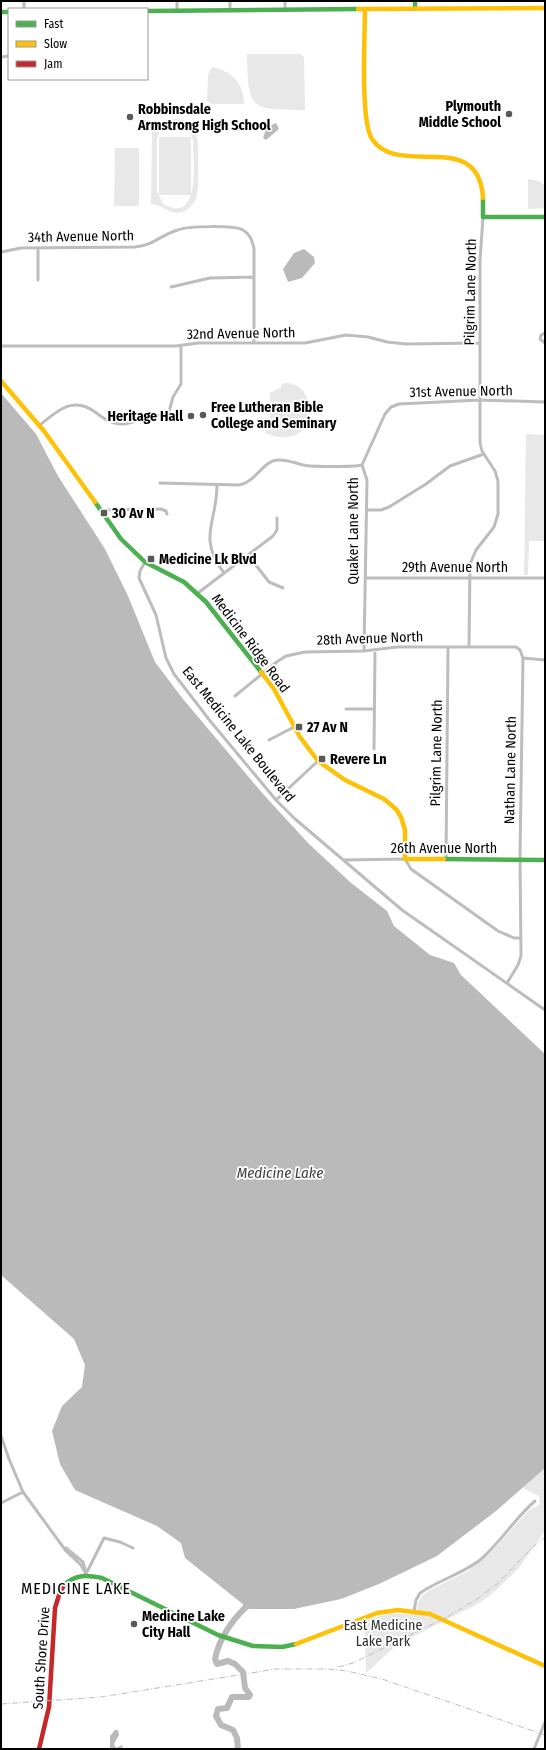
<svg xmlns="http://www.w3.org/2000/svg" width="546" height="1750" viewBox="0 0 546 1750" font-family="'Fira Sans Condensed',sans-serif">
<rect width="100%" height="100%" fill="#fff"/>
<path fill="#e8e8e8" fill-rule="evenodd" d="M247 54H301L304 57 305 110C250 109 248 111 247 54Z
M212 67C232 71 244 83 244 104H211L207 101 208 75Z
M171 119C203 117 198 147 198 169 198 179 199 190 196 199 193 205 188 209 183 212 169 216 163 204 151 204L152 130 155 125 158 126ZM169 124C182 123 190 128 193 140 193 159 202 226 163 204L157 191V139L160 131Z
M159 137H191V195H159Z
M115 148H139V206H114Z
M528 179 538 181 545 185V208L530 209 528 207Z
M285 383C321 382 320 455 265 433L266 430H270V393L282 387 281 384Z
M526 434 545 435V541H529L528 575H524Z
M545 1468V1531L518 1569 490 1596 474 1606 398 1644 366 1673 364 1620 388 1614H416L418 1603 422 1596 428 1591 468 1571 494 1549 528 1511 540 1504 539 1496 522 1488Z"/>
<path fill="#bababa" d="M276 123 279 129 266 140 263 138 267 127Z
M304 249 314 257 315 263 302 278 288 282 283 269 294 253Z
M1 393 36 434 58 476 105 549 128 596 155 662 183 699 263 794 309 844 350 882 387 911 394 926 430 955 454 963 461 975 545 1054V1468L496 1511 437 1556 379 1584 341 1599 294 1609H249L185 1558 181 1543 157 1526 75 1490 60 1464 52 1431 62 1406 82 1387 85 1365 74 1339 1 1275Z
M115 1730H118L119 1735 114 1744 116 1748 122 1745 123 1749H110V1736Z"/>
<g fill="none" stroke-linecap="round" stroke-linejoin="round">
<path stroke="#bababa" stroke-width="6" d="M238 1749 237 1738 233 1730 221 1725 216 1716 218 1709 227 1708 232 1697H249L250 1695 245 1688 243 1672 235 1664 228 1661 217 1664 215 1659C219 1639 232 1620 246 1607V1599"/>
<path stroke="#bdbdbd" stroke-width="3" d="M177 1V10
M230 1V10
M24 9V1
M285 9V1
M1 57 9 56
M38 248V280
M1 252 21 248 135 247C155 245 160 235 178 230 187 226 234 225 243 230 250 234 252 240 254 248V343
M171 287 210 278 254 277
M545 333 541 335 540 339 545 343
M1 346H176L198 343H305L346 335 368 337 387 342 406 344 479 343
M40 425C56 412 73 395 95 412 103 418 111 424 122 424 131 424 138 420 146 417 153 415 161 415 168 415L173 397 181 384V345
M362 465 385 414 391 407 399 404 480 400 545 402
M362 465 367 480 364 651
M160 483 239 485C256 482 263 461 277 460 287 459 294 463 303 465 312 467 354 467 362 465
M217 485C217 523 197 537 224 573
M101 510 161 509 166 511 167 514
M367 510H381L389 507 426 484 450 466 484 454
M248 555 269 582 283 588
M145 562 140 571 139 578 156 615 166 658 174 674 211 722 276 800 294 818 402 910 545 1010
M365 578H545
M198 593 273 536 277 530V518
M469 647 470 564 476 550 494 527 498 514V481L495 471 482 451 480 443V261L483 217
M523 658 545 660
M235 696 278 661 286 656 305 652 364 651 397 647H516L520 650 523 658 520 856 521 956 518 965 507 983
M346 709H374
M269 740 294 727
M374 749 375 650
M276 800 318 761
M446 859 448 647
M344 860 405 859 411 869 498 931 514 938H521
M1 1436 9 1459 23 1492 66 1551 81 1565 86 1574
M1 1503 23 1492
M66 1548 83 1562 86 1573
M86 1574 104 1538 120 1542 133 1548
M414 1611 416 1600 420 1593C439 1580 462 1574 480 1560 501 1542 515 1518 535 1501
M534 1749 545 1722"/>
<path stroke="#4caf50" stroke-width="4.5" d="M415 1V8
M147 11 358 9
M1 12H9
M483 198V217H545
M95 502 121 539 145 562 184 582 206 602 261 672
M444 859 545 860
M64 1585C76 1574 87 1575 102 1578L218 1635 253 1646 282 1647 296 1644"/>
<path stroke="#ffc107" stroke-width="4.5" d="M358 9 545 8
M365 9C365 35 360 120 372 139 398 179 479 127 483 198
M1 381 44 431 95 502
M261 672 274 689 300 737 318 761 345 780 384 799 396 809 401 817 405 830V859H444
M296 1644 377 1613 398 1610 430 1614 545 1666"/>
<path stroke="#c62828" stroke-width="4.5" d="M39 1749 49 1707 55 1608 59 1595 64 1585"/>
<path stroke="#bdbdbd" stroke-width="1" stroke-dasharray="6 2 1 2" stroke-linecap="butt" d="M338 1667 353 1663 449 1616 477 1599 497 1584 534 1546 545 1537
M1 1704 101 1697 276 1669H328L347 1671 382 1679 545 1735"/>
</g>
<g fill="#595959" stroke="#fff" stroke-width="1.5">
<circle cx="509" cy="114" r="4"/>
<circle cx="130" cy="117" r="4"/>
<circle cx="203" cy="415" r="4"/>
<circle cx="191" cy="416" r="4"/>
<rect x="100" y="509" width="8" height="8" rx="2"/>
<rect x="147" y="555" width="8" height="8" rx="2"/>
<rect x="295" y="723" width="8" height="8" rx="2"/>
<rect x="318" y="755" width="8" height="8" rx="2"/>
<circle cx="134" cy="1624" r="4"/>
</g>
<g text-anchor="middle" stroke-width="3.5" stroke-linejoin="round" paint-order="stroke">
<g font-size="14" font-weight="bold" fill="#000" stroke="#fff" text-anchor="start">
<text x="501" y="111" text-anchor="end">Plymouth<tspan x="501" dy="16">Middle School</tspan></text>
<text x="138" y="114">Robbinsdale<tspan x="138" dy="16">Armstrong High School</tspan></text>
<text x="211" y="412">Free Lutheran Bible<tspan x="211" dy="16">College and Seminary</tspan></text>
<text x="183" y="421" text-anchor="end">Heritage Hall</text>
<text x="112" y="518">30 Av N</text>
<text x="159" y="564">Medicine Lk Blvd</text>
<text x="307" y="732">27 Av N</text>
<text x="330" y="764">Revere Ln</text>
<text x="142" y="1621">Medicine Lake<tspan x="142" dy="16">City Hall</tspan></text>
</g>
<g font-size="14" fill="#000" stroke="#fff">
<text transform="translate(81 236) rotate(-1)" y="5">34th Avenue North</text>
<text transform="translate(470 292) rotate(-89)" y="5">Pilgrim Lane North</text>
<text transform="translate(241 333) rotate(-1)" y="5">32nd Avenue North</text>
<text transform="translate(461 391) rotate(-1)" y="5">31st Avenue North</text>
<text transform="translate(353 531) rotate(-90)" y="5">Quaker Lane North</text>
<text x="455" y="572">29th Avenue North</text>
<text transform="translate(370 638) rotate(-2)" y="5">28th Avenue North</text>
<text transform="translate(251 643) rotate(53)" y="5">Medicine Ridge Road</text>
<text transform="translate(239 734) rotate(51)" y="5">East Medicine Lake Boulevard</text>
<text transform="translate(436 753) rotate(-89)" y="5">Pilgrim Lane North</text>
<text transform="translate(510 770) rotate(-89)" y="5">Nathan Lane North</text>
<text x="444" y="853">26th Avenue North</text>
<text transform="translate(41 1658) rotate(-86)" y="5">South Shore Drive</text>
</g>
<g font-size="14" fill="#2d2d2d" stroke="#fff">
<text x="383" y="1630">East Medicine<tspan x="383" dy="16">Lake Park</tspan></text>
</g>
<g font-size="15" font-style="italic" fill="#3e3e3e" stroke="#fff">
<text x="280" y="1178">Medicine Lake</text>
</g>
<g font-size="16" letter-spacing="1" fill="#000" stroke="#fff">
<text x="76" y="1594">MEDICINE LAKE</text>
</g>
</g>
<rect width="546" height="1750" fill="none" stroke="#000000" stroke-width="4"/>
<rect x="8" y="8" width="140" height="72" fill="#ffffff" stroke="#999999"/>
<rect x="16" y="21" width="20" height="6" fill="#4caf50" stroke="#999999"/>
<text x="44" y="28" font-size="12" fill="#000000">Fast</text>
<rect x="16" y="41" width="20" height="6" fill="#ffc107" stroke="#999999"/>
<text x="44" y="48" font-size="12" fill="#000000">Slow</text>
<rect x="16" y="61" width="20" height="6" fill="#c62828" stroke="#999999"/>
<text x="44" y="68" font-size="12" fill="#000000">Jam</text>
</svg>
